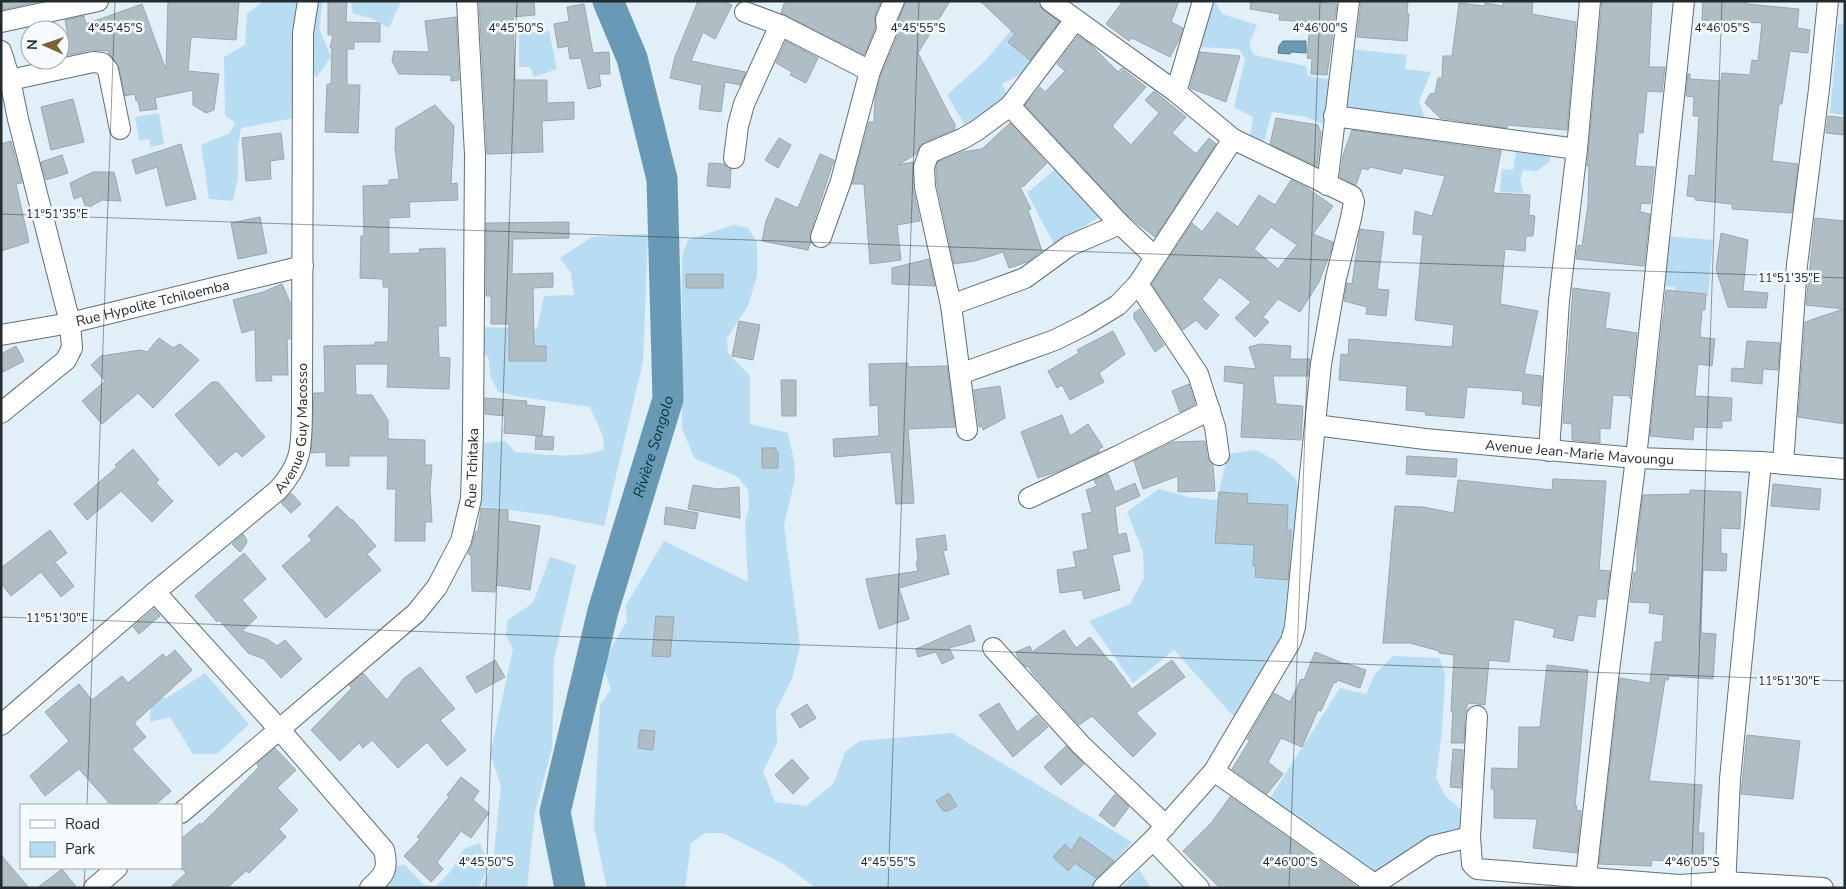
<svg xmlns="http://www.w3.org/2000/svg" width="1846" height="889" viewBox="0 0 1846 889" font-family="'Nunito Sans',sans-serif">
<rect width="100%" height="100%" fill="#e1eff8"/>
<path fill="#b8dcf1" d="M264 1H323L319 28 331 57 317 77 292 66 294 118 241 128 238 146V176L233 201 209 199 201 145 230 133 235 122 225 116 224 57 245 45 247 14Z
M351 1H401L389 28 370 18 353 13Z
M1035 1H1038L1068 22 1029 70 1002 84 1009 100 968 130 947 95 987 59Z
M1212 1H1215L1222 14 1257 25 1249 45 1254 55 1306 66 1308 76 1326 79 1336 76 1328 126 1306 117 1272 112 1264 142 1250 137 1253 117 1234 107 1245 59 1239 49 1198 47Z
M1838 24 1845 25V115L1830 113Z
M549 31 557 69 534 77 530 67H519V33Z
M1350 49 1407 55 1405 69 1431 72 1419 101 1426 122 1347 112Z
M159 113 164 144 151 147 149 139 139 140 135 117Z
M1517 145 1552 148 1550 161 1537 171 1523 170 1520 180 1524 193 1500 192 1502 169 1513 170Z
M1059 166 1103 214 1055 246 1027 193Z
M733 225 748 228 757 242V276L748 306 727 338 728 353 750 376V424L788 433 794 461 795 479 784 525 800 646 792 679 776 710 777 743 763 771 775 802 806 806 834 783 845 752 860 741 952 733 1132 842 1090 888H816L785 865 723 833H705L691 843 685 888H607L594 827 600 705 611 689 602 664 627 621 626 605 664 541 748 582 745 523 749 507 748 490 738 477 694 458 682 428V256L688 240Z
M648 234 643 362 604 526 548 515 481 506V473L479 444 505 441 515 452C543 454 578 460 604 449L603 436 590 407 522 397 499 392 491 379 488 356 479 354 482 327 537 329 544 296 574 295 571 273 560 258 592 237Z
M1666 236 1713 240 1708 296 1675 293V287L1662 286Z
M1255 450 1275 460 1295 478 1300 494 1287 627 1236 719 1174 650 1133 683 1089 621 1130 604 1144 578 1143 552 1127 512 1159 489 1189 497 1217 500 1228 454Z
M550 557 576 565 554 659 552 748 535 812 527 888H481L493 863 501 785 490 755 513 649 506 635 508 620 533 603Z
M1393 656 1439 658 1444 670 1445 679 1442 731 1436 778 1445 796 1460 809 1463 831 1370 877 1270 798 1340 688 1366 694 1375 674Z
M205 673 249 724 217 754H193L170 717 150 722 152 696 167 698Z
M480 843 489 866 478 888H377L392 866 405 865 424 885 436 886 451 871 464 849Z
M1139 870 1151 888H1122Z"/>
<path fill="#689ab5" stroke="#54788c" d="M1283 41H1306V53L1291 52 1290 54 1278 53 1279 46Z"/>
<g fill="none" stroke-linecap="round" stroke-linejoin="round">
<path stroke="#689ab5" stroke-width="31" id="s1" d="M570 888 555 812 603 611 668 399 662 179 632 58 608 1"/>
</g>
<path fill="#afbdc5" stroke="#99a7ae" fill-rule="evenodd" d="M1 1H41L2 10Z
M168 1H239L236 40 191 37 188 71 219 74 214 110 206 113 193 105V90L155 98 157 109 140 111 138 101H136L135 94 125 96 119 67 109 54V51L91 50 60 57V44L69 43 65 20 84 16 86 24 142 4 166 70Z
M328 1H347L346 22 380 23V42H354V49H347V85H360L358 133 325 132 327 84H331L332 48H330L333 35H328Z
M479 1H534L535 15 513 17 515 80H547V103L574 102V119L542 121 543 152 487 154Z
M698 1H724L732 5 715 39 703 32 691 61 746 72 740 85 725 82 721 112 699 109 702 85 670 78 675 57Z
M785 1H881L875 15V28L864 55 781 13Z
M906 1H950L918 53 950 116 955 124V129L924 142 920 145 916 154 898 165 913 162V188L920 221 897 225 901 260 870 264 864 184H852L869 122H874L875 98 881 75 898 35V21Z
M980 1H1033L1059 22 1030 60 1008 42 1015 34Z
M1123 1H1179L1171 22 1183 28 1179 40 1170 57 1132 38 1129 41 1106 24Z
M1251 1H1310L1337 4 1327 75 1311 74 1312 59 1307 58 1310 22 1279 20 1280 14 1250 9Z
M1361 1H1408L1407 14H1409L1407 41 1357 37Z
M1503 1H1533L1532 14 1576 22 1567 130 1507 125V128L1440 118 1425 103 1430 94 1435 93 1438 78H1442L1443 56H1452L1459 3 1485 6V3L1503 6Z
M1602 1H1652L1649 67H1665L1662 92 1647 91 1643 133H1638V138L1635 166 1654 167 1650 204 1641 203 1640 212 1650 214 1644 266 1576 259 1578 245 1582 246 1588 205 1589 166H1587Z
M1703 1H1747V4L1799 9 1797 28 1810 30 1808 53 1790 51 1782 104H1779L1772 161 1798 164 1792 213 1732 209V204L1695 200V197L1687 196 1689 175 1695 176 1699 116H1693L1694 97 1686 96 1688 74H1690V79L1721 81 1722 73 1750 75 1752 60 1758 61 1762 23 1702 20Z
M584 4 593 53 609 52 610 74H599L601 86 588 89 581 58 570 59 568 46 558 48 554 24 569 21 567 7Z
M456 17 459 80 451 81V75L399 74 392 61 394 51 429 52 425 21Z
M1078 36 1091 45 1118 72 1122 68 1146 87 1112 126 1131 145 1159 113 1145 100 1154 91 1186 117 1172 133 1196 154 1209 138 1216 144 1155 237 1128 216 1025 105 1040 87 1045 92 1065 71 1057 64Z
M786 41 818 58 806 83 790 75 792 72 776 63Z
M1200 52 1240 56 1226 102 1190 88Z
M73 99 84 142 51 150 41 107Z
M435 105 454 126 451 184 457 183 458 200 409 202 410 217 389 218V254L420 253 419 249 445 248 446 326H438L439 357 450 358 449 389 387 387 388 364H355L356 395H372L388 420V439L425 440V465H432L430 489 432 522H425V541H395L396 489H387L388 456H349V466H326V452L311 453 314 393H325L324 346 375 345V342H388L389 287H383V279L360 278 361 236H364L363 186 389 185V180L399 179 395 149 396 128Z
M1828 116 1845 118V135L1826 133Z
M1276 118 1318 125 1321 133 1317 166 1270 144Z
M1010 123 1047 163 1024 186 1020 187 1031 209 1028 210 1042 251 1027 262 1009 268 1003 252 975 261 954 264 937 185 936 169 938 162 963 152 982 149Z
M1352 130 1501 151 1493 193 1530 195 1529 215 1535 216 1533 236H1526L1525 251 1505 249 1500 304 1538 311 1524 374 1542 376 1540 406 1522 404 1523 391 1467 387 1464 418 1425 415 1426 412 1406 410 1407 386 1339 380 1341 354 1348 355 1349 339 1452 347 1454 325 1415 320 1423 235 1413 234 1415 211 1432 216 1445 176 1403 168 1401 174 1370 167 1368 170 1362 168 1356 185 1340 177 1343 155Z
M281 133 284 159 270 161 271 179 246 181 242 138Z
M779 138 791 145 778 168 765 160Z
M11 141 22 183 16 184 29 242 1 251V144Z
M181 144 196 199 166 206 157 167 136 174 132 160Z
M820 154 834 160 810 233 811 242 808 250 762 241 766 221 776 198 798 208Z
M62 155 68 173 46 180 41 162Z
M709 163 724 164 731 169 730 188 707 186Z
M93 172H114L121 201 102 200 86 209 82 196 74 199 70 183Z
M1291 180 1307 188 1333 206 1313 234 1333 242 1331 251 1319 282 1300 312 1278 299 1263 317 1269 322 1255 337 1235 318 1251 302 1220 277 1202 299 1219 315 1206 330 1196 320 1183 330 1152 284 1192 223 1202 232 1217 212 1238 227 1259 195 1275 205ZM1271 227 1297 245 1278 269 1254 249Z
M260 217 267 253 238 259 231 223Z
M1815 218 1845 221V424L1798 417 1805 322 1843 309 1806 305Z
M569 222V238L513 239 512 274 553 273V287L533 288 534 346H546V361H509V324H491V296H486V223Z
M1360 229 1384 232 1377 289 1389 290 1386 316 1366 314 1367 307 1344 301 1347 283 1352 284Z
M1721 233 1748 240 1743 291 1768 293 1766 308 1728 307 1716 269Z
M929 259 935 286 892 284V268Z
M686 274H723V288H686Z
M282 284 290 302V339H287L288 375H271L272 381H256L255 329 242 333 233 300 263 292Z
M1573 288 1610 293 1605 328 1637 333 1630 399V396L1613 395 1610 429 1600 428V443L1572 440V424L1563 423Z
M1666 290 1706 294 1705 310H1702L1700 337 1715 339 1712 366 1698 364 1695 396 1732 398 1731 421H1722V428L1694 427 1693 440 1650 436 1663 318 1665 307H1664Z
M1140 309 1164 345 1155 352 1134 318V313Z
M739 321 760 325 753 360 732 356Z
M1113 331 1125 354 1099 373 1104 382 1070 400 1062 385 1057 388 1048 371 1079 353 1077 350Z
M159 338 173 348 180 344 199 360 153 408 138 393 102 424 82 401 105 381 91 365 101 356 140 350 147 352Z
M1747 341 1780 343 1778 370 1763 369 1762 384 1731 381 1732 368 1744 369Z
M1260 344 1291 346 1290 359H1310L1308 376H1273L1276 404 1303 406 1301 440 1241 437 1244 384 1224 381 1225 366 1256 369 1249 347Z
M16 346 24 361 1 373V354Z
M908 363V367L947 366 955 427 908 429 914 503 896 504 891 452 834 457 833 439 879 436 878 405 870 406 869 364Z
M781 380H796V416H782Z
M212 382H218L265 437 242 457 236 451 219 466 175 415Z
M1189 384 1195 404 1180 412 1172 391Z
M1000 386 1005 418 983 430 982 426 979 427 974 390Z
M485 398 527 401 526 405 545 407 542 436 554 437 553 450 535 449 536 436H542L504 433 505 416 485 414Z
M1062 415 1070 436 1088 424 1103 447 1099 449V452L1056 472 1038 478 1021 432Z
M1205 441 1207 457 1213 465 1215 491 1178 492V476L1143 489 1134 461 1173 442Z
M762 448H776V452H778V468H762Z
M133 449 159 480 156 483 173 501 152 522 121 491 87 520 74 504 117 467 115 465Z
M1407 456 1457 459 1456 477 1406 474Z
M1108 474 1115 492 1135 483 1140 496 1115 507 1118 535 1126 533 1130 551 1112 555 1120 590 1084 599 1082 590 1060 593 1057 570 1076 567 1073 552 1088 549 1082 514 1092 512 1086 490 1097 486 1094 480Z
M1553 479 1606 481 1599 570 1610 571 1606 599H1597L1595 617 1578 615 1573 641 1553 637 1555 629 1514 619 1509 662 1489 660 1485 705 1468 703 1465 715 1464 743H1451L1453 712H1451L1454 655 1439 653V651L1410 643H1383L1395 506 1423 507 1454 513 1458 480 1552 490Z
M1773 484 1821 489 1819 510 1771 506Z
M693 485 718 489 739 487 740 518 688 509Z
M1690 490 1741 492 1740 529 1721 528V553L1727 554 1726 571 1703 570 1701 633 1716 634 1713 679 1669 676 1668 680H1665L1649 781 1702 785 1698 833H1704L1703 863 1652 860 1651 866 1599 864 1620 678 1650 683 1655 642H1662L1664 615 1649 613 1650 603 1630 602 1634 572H1637V544L1643 495 1690 494Z
M1219 492 1248 494 1247 503 1288 505 1287 530H1291L1288 580 1255 577 1256 566H1253L1254 545 1215 543Z
M291 493 301 504 291 513 281 503Z
M337 506 351 520 352 519 376 546 367 554 381 570 326 618 282 566 312 540 308 536Z
M666 507 698 513 695 529 664 524Z
M481 508 508 510V521L540 526 530 590 496 585 495 592 472 591 471 555 468 554 472 544 476 531H478Z
M50 530 67 553 55 562 74 586 61 597 41 572 11 596 1 583V568Z
M243 534 247 540 246 544 240 552 232 544Z
M945 535 947 550 943 551 949 574 899 588 909 619 879 629 869 593 866 579 918 571 916 562 918 561 916 539Z
M244 553 266 579 242 600 257 617 242 631 267 639 277 646 285 640 302 659 281 678 264 659 248 653 219 620 217 622 195 596Z
M154 609 160 616 139 634 133 627Z
M656 616 674 617 670 657 652 656Z
M970 625 975 641 949 648 954 658 942 664 936 652 918 657 916 649Z
M1064 630 1076 648 1090 637 1110 662 1111 661 1132 689 1172 660 1185 677 1136 713 1156 734 1133 757 1092 716 1079 725 1034 675 1028 666 1026 667 1018 658 1016 652 1030 646 1032 652Z
M175 650 192 670 134 723 146 737 132 749 171 791 155 805H111L79 769 45 796 30 776 69 741 45 712 79 684 92 700 122 676 128 683 163 654 166 658Z
M1315 652 1345 664 1346 663 1366 670 1360 688 1337 680 1336 683 1334 682 1321 711 1318 710 1302 747 1281 738 1268 762 1283 774 1267 794 1232 769 1250 740 1247 739 1274 693 1290 702 1301 679 1304 680Z
M495 660 505 677 476 693 466 677Z
M1547 665 1588 670 1575 806H1577L1576 810 1581 811 1577 853 1533 848 1537 819 1494 818V789H1491L1492 768 1518 769 1519 727H1540Z
M420 667 455 709 440 720 466 750 447 766 427 742 398 768 372 740 363 748 359 743 340 761 311 730 352 688 349 685 363 673 387 700 404 678Z
M999 703 1017 732 1037 715 1048 727 1013 757 979 715Z
M807 704 816 718 800 728 791 714Z
M640 730 655 731 653 750 638 748Z
M1747 735 1800 741 1793 799 1741 794Z
M1066 746 1084 764 1061 785 1044 767Z
M275 748 296 770 277 788 298 810 279 829 286 837 249 873 246 871 227 888H170L186 873 181 868V839L200 823 201 825 259 767 257 764Z
M1453 749 1463 750 1461 788 1450 787Z
M792 759 809 778 793 794 775 775Z
M461 777 479 791 473 800 489 813 471 838 461 831 437 862 443 869 431 882 404 856 420 839 417 837 449 797 447 795Z
M949 793 957 806 948 811H943L936 801Z
M1115 794 1129 807 1114 827 1099 815Z
M1230 797 1357 887V888H1220L1183 851 1212 822Z
M1080 837 1114 861 1096 878 1075 863 1068 871 1053 857 1065 844 1071 851Z
M1 855 29 888H1Z
M62 869 77 888H37Z"/>
<g fill="none" stroke-linecap="round" stroke-linejoin="round">
<g stroke="#636f76" stroke-width="22">
<g id="minor">
<path d="M1050 1 1176 92 1233 139 1352 196 1354 202 1351 218 1336 278 1321 364 1295 627 1291 641 1214 771 1153 840 1103 888"/>
<path d="M745 12 780 25 870 71"/>
<path d="M1 22 98 1"/>
<path d="M1 51 10 80 18 119 70 323 72 348 66 360 1 413"/>
<path d="M10 80 93 62 102 63 108 70 120 129"/>
<path d="M1176 92 1203 1"/>
<path d="M1010 106 1120 224 1155 257"/>
<path d="M1334 116 1577 149"/>
<path d="M734 158 738 126 744 104 780 25"/>
<path d="M1327 185 1349 1"/>
<path d="M821 237 841 181 870 71 887 30 886 19 894 1"/>
<path d="M1138 284 1198 374 1215 427 1219 455"/>
<path d="M951 305 1025 278 1069 246 1120 224"/>
<path id="s2" d="M1 335 70 323 303 266"/>
<path d="M960 374 1055 340 1087 324 1118 305 1138 284 1233 139"/>
<path id="s3" d="M1315 425 1425 439 1636 458 1761 462 1845 469"/>
<path d="M967 430 951 305 925 187 924 167 929 153 962 139 976 131 1010 106 1075 20"/>
<path d="M1549 451 1559 301 1577 149 1590 1"/>
<path d="M1783 464 1797 265 1819 89 1828 1"/>
<path d="M1029 498 1118 456 1210 410"/>
<path d="M155 592 279 729 384 850C389 870 384 875 370 888"/>
<path d="M993 648 1081 745 1166 826"/>
<path d="M1477 716 1470 837 1472 864 1477 869 1680 885 1725 882 1823 888"/>
<path id="s4" d="M1 725 155 592 278 490C304 461 301 445 302 409L303 33 308 1"/>
<path d="M1214 771 1374 884"/>
<path id="s5" d="M181 813 416 613 437 587 461 541 471 499 473 434 475 155 467 1"/>
<path d="M1153 840 1199 888"/>
<path d="M1586 877 1608 679 1636 458 1684 1"/>
<path d="M94 888 117 868"/>
<path d="M1369 888 1433 846 1470 837"/>
<path d="M1725 888 1730 779 1761 462"/>
</g>
</g>
<use href="#minor" stroke="#fff" stroke-width="20"/>
</g>
<path fill="none" stroke="#252a2e" stroke-width="1" stroke-opacity="0.45" d="M1 214 1845 278M1 617 1845 681M87 805 115 1M84 888 85 868M486 888 517 1M888 888 919 1M1289 888 1320 1M1691 888 1722 1"/>
<g text-anchor="middle" stroke-width="5" stroke-linejoin="round" paint-order="stroke">
<g font-size="14" fill="#252a2e" stroke="#f5fbfe">
<text dy="5" stroke="none"><textPath href="#s2" startOffset="155">Rue Hypolite Tchiloemba</textPath></text>
<text dy="5" stroke="none"><textPath href="#s4" startOffset="429">Avenue Guy Macosso</textPath></text>
<text dy="5" stroke="none"><textPath href="#s3" startOffset="266">Avenue Jean-Marie Mavoungu</textPath></text>
<text dy="5" stroke="none"><textPath href="#s5" startOffset="468">Rue Tchitaka</textPath></text>
</g>
<g font-size="15" font-style="italic" fill="#063447" stroke="#f5fbfe">
<text dy="5" stroke="none"><textPath href="#s1" startOffset="456">Rivière Songolo</textPath></text>
</g>
</g>
<g font-size="12" text-anchor="middle" fill="#252a2e" stroke="#f5fbfe" stroke-width="5" stroke-linejoin="round" paint-order="stroke">
<text x="115" y="32">4°45'45"S</text>
<text x="516" y="32">4°45'50"S</text>
<text x="918" y="32">4°45'55"S</text>
<text x="1320" y="32">4°46'00"S</text>
<text x="1722" y="32">4°46'05"S</text>
<text x="57" y="218">11°51'35"E</text>
<text x="1789" y="282">11°51'35"E</text>
<text x="57" y="622">11°51'30"E</text>
<text x="1789" y="685">11°51'30"E</text>
<text x="486" y="866">4°45'50"S</text>
<text x="888" y="866">4°45'55"S</text>
<text x="1290" y="866">4°46'00"S</text>
<text x="1692" y="866">4°46'05"S</text>
</g>
<rect width="1846" height="889" fill="none" stroke="#252a2e" stroke-width="5"/>
<rect x="20" y="804" width="162" height="65" fill="#f5fbfe" stroke="#a2a7ab"/>
<rect x="30" y="820" width="25" height="8" fill="#ffffff" stroke="#a2a7ab"/>
<text x="65" y="829" font-size="15" fill="#252a2e">Road</text>
<rect x="30" y="842" width="25" height="15" fill="#b8dcf1" stroke="#a2a7ab"/>
<text x="65" y="854" font-size="15" fill="#252a2e">Park</text>
<g transform="translate(45 45) rotate(272)"><circle r="24" fill="#f5fbfe" stroke="#a2a7ab"/>
<path d="M0-4L9 19L0 12L-9 19Z" fill="#7b6334"/>
<text y="-8" font-size="14" font-weight="bold" text-anchor="middle" fill="#252a2e">N</text>
</g>
</svg>
